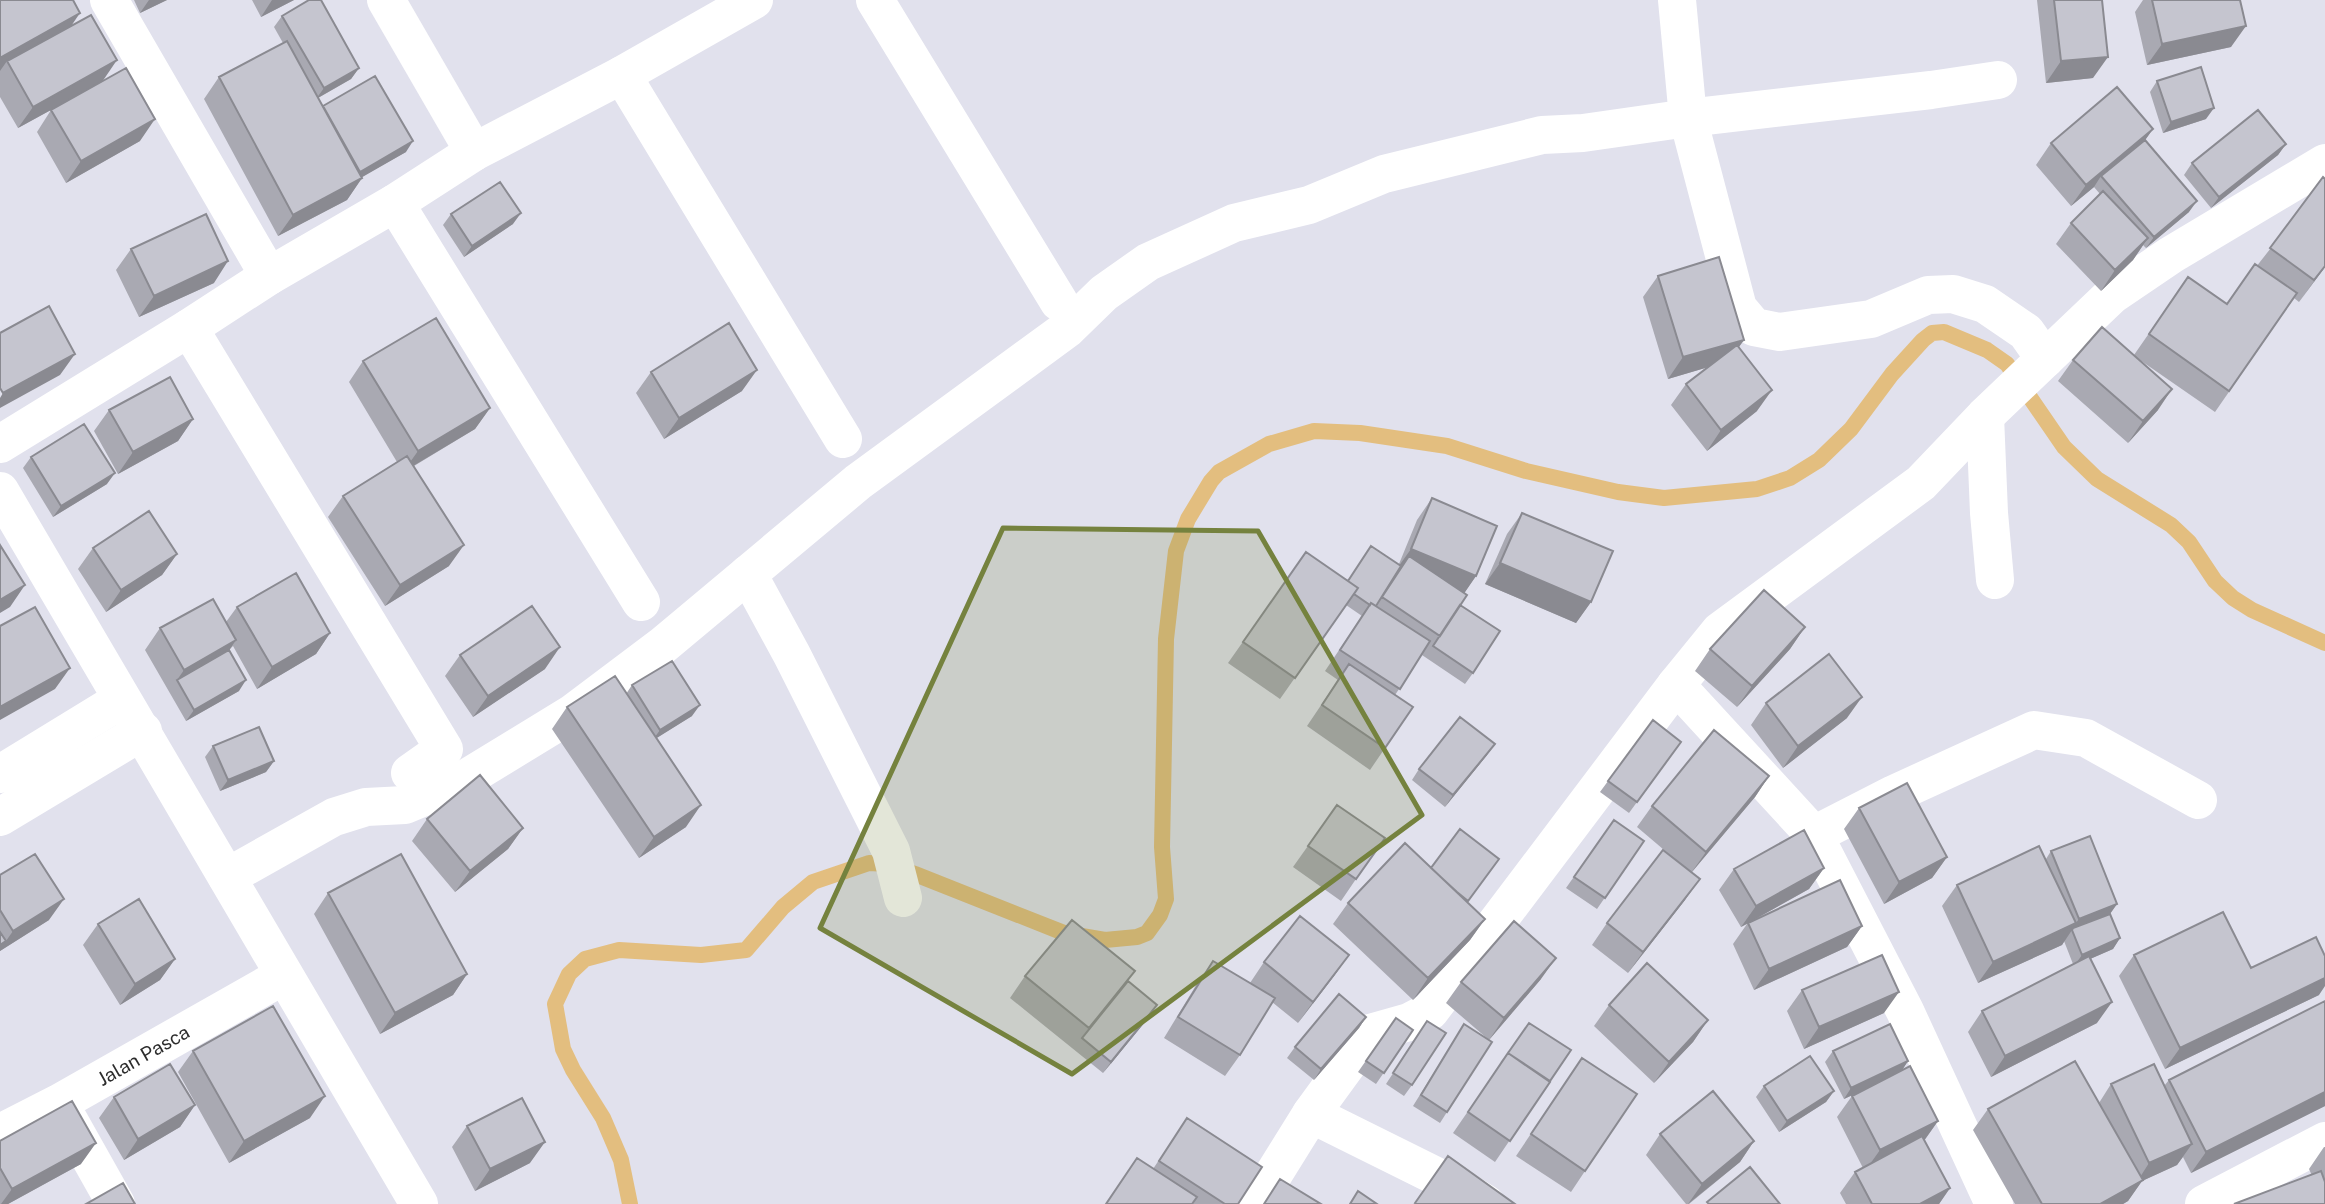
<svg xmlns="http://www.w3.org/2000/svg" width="2325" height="1204" viewBox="0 0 2325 1204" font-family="'Public Sans',sans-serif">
<rect width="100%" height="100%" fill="#e1e1ed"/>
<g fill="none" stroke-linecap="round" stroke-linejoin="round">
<path stroke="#e3be7f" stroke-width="16" d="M630 1204 621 1160 603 1118 573 1070 563 1049 555 1004 569 974 585 959 619 950 701 955 746 950 783 907 813 882 869 863 887 864 915 874 1064 933 1105 940 1137 937 1147 933 1160 915 1166 899 1162 847 1166 639 1176 551 1188 519 1211 481 1219 472 1269 444 1314 431 1360 433 1447 446 1526 471 1618 492 1664 498 1757 489 1790 478 1819 460 1851 429 1892 374 1923 340 1932 333 1944 332 1987 350 2007 364 2064 447 2097 479 2171 525 2189 542 2215 581 2233 598 2252 610 2325 643"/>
<g stroke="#fff" stroke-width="38">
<path d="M109 0 269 276"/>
<path d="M386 0 474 152"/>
<path d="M875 0 1059 302"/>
<path d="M1677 0 1688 118 1738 308 1754 327 1780 332 1871 319 1928 295 1953 294 1985 304 2026 332 2045 359"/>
<path d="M622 75 843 439"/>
<path d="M395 203 641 602"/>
<path d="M189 328 444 749 410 773"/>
<path d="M1985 416 1989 513 1995 580"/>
<path d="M0 444 189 328 269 276 395 203 474 152 622 75 754 0"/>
<path d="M0 491 419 1204"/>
<path d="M748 574 792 655 891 851 903 898"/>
<path d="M1676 685 1814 835 1905 1011 1994 1204"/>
<path d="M0 774 121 700"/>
<path d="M0 817 143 731"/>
<path d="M1814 835 1894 794 2034 730 2086 738 2198 800"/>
<path d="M227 877 334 817 366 807 405 805 460 782 573 713 662 646 858 482 1067 329 1104 293 1148 262 1234 223 1309 205 1384 174 1542 135 1583 133 1688 118 1931 90 1998 80"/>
<path d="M62 1108 116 1204"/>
<path d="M1311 1114 1460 1188 1486 1204"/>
<path id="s1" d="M0 1133 59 1103 283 976"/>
<path d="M1255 1204 1311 1114 1370 1033 1409 1022 1430 1011 1676 685 1720 631 1921 483 1985 416 2112 295 2171 255 2325 163"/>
<path d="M2204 1204 2325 1141"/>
</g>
</g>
<path fill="#a9a9b2" d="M0 0 72 26 102 82 18 128 0 97Z
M134 0H167L140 13Z
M252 0H294L261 17Z
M2037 0H2102L2093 78 2046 83Z
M2143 0H2240L2231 47 2147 65 2135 12Z
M282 16 359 68 351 79 318 98 323 106 406 152 361 177 362 178 347 200 278 236 204 99 219 77 283 43 274 27Z
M2157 81 2206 119 2163 133 2150 92Z
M51 110 140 141 66 183 37 132Z
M2153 129 2145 140 2189 212 2146 248 2143 245 2133 260 2101 291 2056 244 2071 223 2100 194 2094 187 2071 206 2036 165 2051 143Z
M2286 144 2278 155 2211 208 2184 175 2192 163Z
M2325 179V267L2299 302 2294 298 2215 412 2137 358 2158 410 2128 443 2058 381 2073 360 2134 355 2188 277 2227 304Z
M451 214 513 224 464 257 443 225Z
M131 249 214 283 139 317 116 270Z
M1658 276 1744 340 1738 347 1757 411 1707 451 1671 405 1686 384 1708 367 1668 379 1643 297Z
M363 361 490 408 475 429 414 466 449 566 385 606 328 517 343 496 397 462 349 382Z
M651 372 742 391 664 439 636 393Z
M109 410 193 419 178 441 118 474 94 431Z
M31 457 107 484 53 517 23 468Z
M1432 498 1476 576 1464 593 1460 605 1473 673 1465 684 1422 655 1395 695 1413 707 1370 770 1307 726 1338 680 1325 671 1362 616 1346 605 1280 699 1228 663 1306 552 1347 581 1399 564 1417 520Z
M1522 513 1591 602 1576 623 1485 584 1507 534Z
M93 548 177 554 162 575 106 612 78 569Z
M237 607 330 633 316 654 257 689 233 646 229 650 239 691 186 721 145 650 160 628 226 622Z
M1805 627 1790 649 1737 707 1695 671 1710 649Z
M460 655 545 669 473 717 445 676Z
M632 685 692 716 656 738 686 827 639 858 552 729 567 707 626 694Z
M1766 703 1847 718 1783 768 1751 725Z
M1653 720 1681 742 1629 813 1600 792Z
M213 746 274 761 266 772 220 791 205 757Z
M1487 755 1445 807 1412 780 1419 769Z
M1769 776 1755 797 1692 872 1685 900 1628 973 1592 945 1607 923 1670 855 1637 827 1652 806Z
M1337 805 1356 879 1341 901 1293 867Z
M1859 808 1947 857 1932 878 1884 904 1844 829Z
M427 819 523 828 508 849 455 892 412 841Z
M1614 820 1644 841 1597 909 1566 888Z
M2051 851 2117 904 2110 914 2120 938 2113 949 2090 959 2097 1023 1991 1077 1968 1032 1982 1011 2073 964 2064 941 2062 945 1978 983 1942 906 1957 885 2046 859Z
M1499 859 1467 902 1485 919 1470 940 1413 1000 1333 924 1348 903 1431 868Z
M1824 868 1809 889 1754 920 1862 926 1847 947 1754 990 1733 944 1747 924 1741 927 1719 890 1734 869Z
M0 875 49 920 0 951Z
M328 893 467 974 453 995 380 1034 314 914Z
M98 924 175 959 160 980 120 1005 83 945Z
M1349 955 1334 976 1298 1023 1272 1002 1240 1055 1225 1076 1164 1038 1198 982 1213 961 1250 983 1264 962Z
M2134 955 2251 968 2319 995 2165 1069 2119 976Z
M1025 976 1128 981 1150 1016 1103 1073 1010 998Z
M1541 979 1489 1040 1446 1003 1461 982Z
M1802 990 1884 1013 1804 1049 1787 1011Z
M2325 1001V1106L2191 1173 2183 1157 2177 1165 2142 1181 2128 1201 2123 1204H2015L1973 1130 1988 1109 2099 1103 2111 1084 2164 1086 2169 1080Z
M1609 1005 1708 1020 1693 1042 1654 1083 1594 1026Z
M1366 1017 1359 1028 1314 1080 1287 1058 1295 1047Z
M1396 1018 1413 1030 1376 1084 1358 1072Z
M1529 1023 1571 1050 1495 1162 1453 1133Z
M1464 1024 1447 1112 1440 1123 1413 1106Z
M1420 1032 1412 1085 1404 1096 1386 1084Z
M193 1051 310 1118 229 1163 178 1072Z
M1833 1051 1908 1061 1901 1071 1938 1121 1924 1141 1950 1188 1939 1204H1846L1840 1193 1855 1172 1863 1168 1837 1117 1852 1096 1874 1085 1844 1099 1825 1062Z
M1582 1058 1585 1171 1571 1192 1516 1156Z
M1764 1086 1834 1091 1826 1102 1779 1132 1756 1097Z
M114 1097 195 1105 180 1127 124 1160 99 1118Z
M1187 1118 1238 1204H1106L1137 1158 1153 1169Z
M467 1126 530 1163 475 1191 452 1147Z
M1660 1134 1754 1141 1740 1162 1689 1204H1686L1646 1155Z
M0 1141 81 1164 8 1204H0Z
M2324 1147H2325V1204L2309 1169Z"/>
<path fill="#8a8a91" d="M149 0H167L140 13Z
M272 0H294L261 17Z
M80 13 65 35 7 61 0 71V58Z
M2246 26 2231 47 2147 65 2162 44Z
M2108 57 2093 78 2046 83 2061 61Z
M117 60 102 82 18 128 33 107Z
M359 68 351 79 316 99 324 88Z
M2214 108 2206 119 2163 133 2171 122Z
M155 119 140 141 66 183 81 161Z
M2153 129 2138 150 2101 176 2094 187 2071 206 2086 185Z
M413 141 406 152 352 183 360 172Z
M2286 144 2278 155 2211 208 2219 197Z
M362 178 347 200 278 236 293 215Z
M2197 201 2189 212 2146 248 2154 237Z
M521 213 513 224 464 257 472 246Z
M2148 238 2133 260 2101 291 2115 270Z
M228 261 214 283 139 317 154 296Z
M2325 266V267L2299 302Z
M1744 340 1729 361 1668 379 1683 357Z
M75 354 60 375 0 408V398L3 393Z
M757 370 742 391 664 439 679 418Z
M2172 389 2158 410 2128 443 2143 421Z
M1772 390 1757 411 1707 451 1721 430Z
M490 408 475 429 403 472 418 451Z
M193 419 178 441 118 474 133 452Z
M115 473 107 484 53 517 61 506Z
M464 545 449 566 385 606 400 585Z
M1411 549 1476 576 1461 598 1396 570Z
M177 554 162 575 106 612 121 590Z
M1500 563 1591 602 1576 623 1485 584Z
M25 585 10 607 0 613V600Z
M1805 627 1790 649 1737 707 1752 686Z
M330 633 316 654 257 689 272 667Z
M236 640 222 661 177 680 184 670Z
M560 647 545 669 473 717 488 696Z
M70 668 55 689 0 720V707Z
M246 680 239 691 186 721 194 710Z
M1862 697 1847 718 1783 768 1798 746Z
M700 705 692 716 652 741 660 730Z
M1495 744 1487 755 1445 807 1453 795Z
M274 761 266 772 220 791 228 780Z
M1769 776 1755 797 1691 873 1706 852Z
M701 805 686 827 639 858 654 837Z
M523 828 508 849 455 892 470 871Z
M1947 857 1932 878 1884 904 1899 882Z
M1824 868 1809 889 1741 927 1756 906Z
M1700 879 1685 900 1628 973 1643 952Z
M64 899 49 920 0 951V945L6 941 13 931Z
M2117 904 2102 925 2072 930 2062 945 1978 983 1993 962 2075 924 2079 919Z
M1485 919 1470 940 1413 1000 1428 978Z
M1862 926 1847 947 1754 990 1769 969Z
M2120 938 2113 949 2074 966 2082 955Z
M1349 955 1334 976 1298 1023 1313 1002Z
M1556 958 1541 979 1489 1040 1504 1018Z
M175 959 160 980 120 1005 135 984Z
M467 974 453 995 380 1034 395 1013Z
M2325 978V986L2319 995 2165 1069 2180 1048Z
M1899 992 1884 1013 1804 1049 1819 1027Z
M2112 1002 2097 1023 1991 1077 2005 1056Z
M1157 1005 1150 1016 1103 1073 1111 1062Z
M1366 1017 1359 1028 1314 1080 1321 1069Z
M1708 1020 1693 1042 1654 1083 1669 1062Z
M1908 1061 1901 1072 1844 1099 1851 1088Z
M1834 1091 1826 1102 1779 1132 1787 1121Z
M2325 1092V1106L2191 1173 2206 1152Z
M325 1096 310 1118 229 1163 244 1141Z
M195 1105 180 1127 124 1160 138 1139Z
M1938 1121 1923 1142 1865 1171 1880 1150Z
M1754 1141 1740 1162 1688 1204 1702 1184Z
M545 1142 530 1163 475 1191 490 1169Z
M96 1143 81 1164 8 1204H1L12 1189Z
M2192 1144 2177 1165 2142 1181 2128 1201 2123 1204H2100L2135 1185 2149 1163Z
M1950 1188 1939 1204H1920Z"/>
<path fill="#c5c5cf" stroke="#8a8a91" stroke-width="2" d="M0 0H73L80 13 0 58Z
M309 0H321L359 68 324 88 282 16Z
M2054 0H2102L2108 57 2061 61Z
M2152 0H2240L2246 26 2162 44Z
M91 15 117 60 33 107 7 61Z
M287 41 362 178 293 215 219 77Z
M2201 67 2214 108 2171 122 2157 81Z
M126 68 155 119 81 161 51 110Z
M375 76 413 141 360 172 323 106Z
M2117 87 2153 129 2086 185 2051 143Z
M2258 110 2286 144 2219 197 2192 163Z
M2145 140 2197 201 2154 237 2101 176Z
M2323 177 2325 179V266L2314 280 2270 248Z
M500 182 521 213 472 246 451 214Z
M2103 191 2148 238 2115 270 2071 223Z
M206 214 228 261 154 296 131 249Z
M1719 257 1744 340 1683 357 1658 276Z
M2255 264 2297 293 2229 391 2149 334 2188 277 2227 304Z
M49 306 75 354 3 393 0 388V333Z
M436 318 490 408 418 451 363 361Z
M729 323 757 370 679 418 651 372Z
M2102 327 2172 389 2143 421 2073 360Z
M1737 345 1772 390 1721 430 1686 384Z
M170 377 193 419 133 452 109 410Z
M84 424 115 473 61 506 31 457Z
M407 456 464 545 400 585 343 496Z
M1432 498 1497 526 1476 576 1411 549Z
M149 511 177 554 121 590 93 548Z
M1522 513 1613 551 1591 602 1500 563Z
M0 545 25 585 0 600Z
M1371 546 1401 566 1376 606 1371 603 1370 605 1354 594 1358 588 1348 581Z
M1306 552 1358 588 1295 678 1243 642Z
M1409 556 1467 595 1440 636 1382 597Z
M296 573 330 633 272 667 237 607Z
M1764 590 1805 627 1752 686 1710 649Z
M213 599 236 640 184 670 160 628Z
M1371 603 1430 641 1400 689 1340 650Z
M1460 605 1500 631 1473 673 1433 646Z
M532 606 560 647 488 696 460 655Z
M35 607 70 668 0 707V626Z
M229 650 246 680 194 710 177 680Z
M1829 654 1862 697 1798 746 1766 703Z
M672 661 700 705 660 730 632 685Z
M1349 664 1413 707 1385 748 1322 705Z
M615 676 701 805 654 837 567 707Z
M1460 717 1495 744 1453 795 1419 769Z
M1653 720 1681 742 1637 802 1608 781Z
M259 727 274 761 228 780 213 746Z
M1714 730 1769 776 1706 852 1652 806Z
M480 775 523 828 470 871 427 819Z
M1907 783 1947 857 1899 882 1859 808Z
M1337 805 1385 838 1356 879 1308 846Z
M1614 820 1644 841 1605 898 1574 877Z
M1460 829 1499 859 1468 901 1457 892 1431 868Z
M1804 830 1824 868 1756 906 1734 869Z
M2090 836 2117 904 2079 919 2051 851Z
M1405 843 1485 919 1428 978 1348 903Z
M2039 846 2076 923 1993 962 1957 885Z
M1663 850 1700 879 1643 952 1607 923Z
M35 854 64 899 13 931 0 910V875Z
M401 854 467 974 395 1013 328 893Z
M1840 880 1862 926 1769 969 1748 923Z
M139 899 175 959 135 984 98 924Z
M2223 912 2251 968 2316 937 2325 956V978L2180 1048 2134 955Z
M2110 914 2120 938 2082 955 2072 930 2073 928Z
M1300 916 1349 955 1313 1002 1264 962Z
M1072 920 1135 971 1089 1028 1025 976Z
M1514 921 1556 958 1504 1018 1461 982Z
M0 932 6 941 0 945Z
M1882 955 1899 992 1819 1027 1802 990Z
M2089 956 2112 1002 2005 1056 1982 1011Z
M1213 961 1275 998 1240 1055 1178 1017Z
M1647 963 1708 1020 1669 1062 1609 1005Z
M1128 981 1157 1005 1111 1062 1082 1038Z
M1339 994 1366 1017 1321 1069 1295 1047Z
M2325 1001V1092L2206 1152 2169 1080Z
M273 1006 325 1096 244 1141 193 1051Z
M1396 1018 1413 1030 1384 1073 1366 1061Z
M1427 1021 1446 1033 1412 1085 1393 1073Z
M1529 1023 1571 1050 1550 1081 1508 1053 1501 1063Z
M1464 1024 1492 1042 1447 1112 1421 1095Z
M1890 1024 1908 1061 1851 1088 1833 1051Z
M1508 1053 1550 1082 1510 1141 1468 1112Z
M1810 1056 1834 1091 1787 1121 1764 1086Z
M1582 1058 1637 1094 1585 1171 1531 1134Z
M2075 1061 2143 1180 2100 1204H2042L1988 1109Z
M170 1064 195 1105 138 1139 114 1097Z
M2154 1064 2192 1144 2149 1163 2111 1084Z
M1910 1066 1938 1121 1880 1150 1852 1096Z
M1713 1091 1754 1141 1702 1184 1660 1134Z
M522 1098 545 1142 490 1169 467 1126Z
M72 1101 96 1143 12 1189 0 1168V1141Z
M1187 1118 1262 1167 1238 1204H1225L1159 1161Z
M1922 1136 1950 1188 1920 1204H1872L1855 1172Z
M1448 1156 1515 1204H1417L1415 1203Z
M1137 1158 1197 1197 1192 1204H1106Z
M1750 1167 1780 1204H1709L1707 1202Z
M2321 1171 2325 1182V1204H2234Z
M1280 1179 1321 1204H1264Z
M123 1183 135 1204H86Z
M1358 1191 1377 1204H1350Z"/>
<path fill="#75823e" fill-opacity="0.2" stroke="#75823e" stroke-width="5" stroke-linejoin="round" d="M1003 528 1258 531 1422 815 1072 1074 820 928Z"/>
<g text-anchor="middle" stroke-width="5" stroke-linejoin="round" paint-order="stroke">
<g font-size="19" fill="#2d2d2d" stroke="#fff">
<text dy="7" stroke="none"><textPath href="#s1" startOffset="163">Jalan Pasca</textPath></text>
</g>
</g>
</svg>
